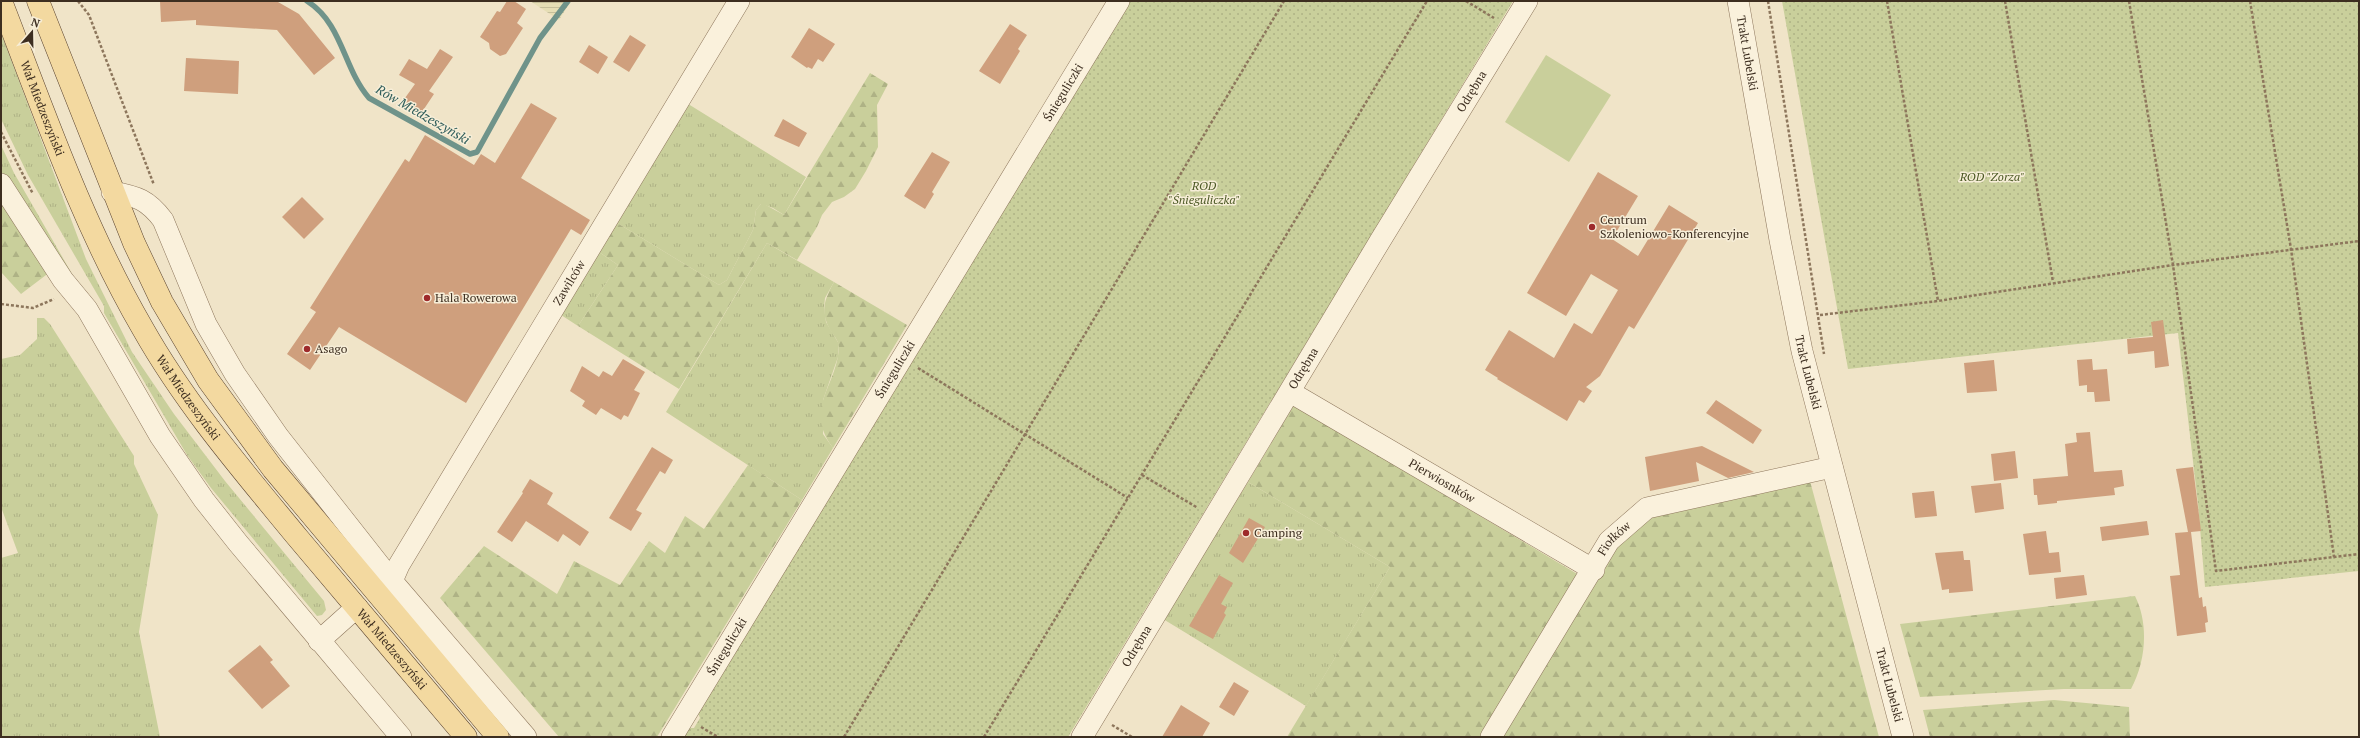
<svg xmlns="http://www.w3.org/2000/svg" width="2360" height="738" viewBox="0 0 2360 738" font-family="'PT Serif',serif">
<defs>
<pattern id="farmland-rules" width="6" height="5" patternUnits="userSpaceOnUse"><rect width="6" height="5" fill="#e6deb5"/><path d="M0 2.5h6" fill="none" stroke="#c6bf9b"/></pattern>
<pattern id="grass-tufts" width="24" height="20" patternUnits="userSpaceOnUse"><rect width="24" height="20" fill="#c9cf9b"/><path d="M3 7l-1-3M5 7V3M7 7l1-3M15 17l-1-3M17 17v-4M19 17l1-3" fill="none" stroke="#aeb285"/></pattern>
<pattern id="forest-firs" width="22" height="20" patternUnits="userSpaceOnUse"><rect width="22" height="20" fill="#c9cf9b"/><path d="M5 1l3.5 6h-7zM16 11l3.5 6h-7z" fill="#aeb285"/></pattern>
<pattern id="garden-dots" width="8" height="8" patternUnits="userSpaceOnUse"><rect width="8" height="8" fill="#c9cf9b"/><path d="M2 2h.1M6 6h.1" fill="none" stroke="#aeb285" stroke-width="1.8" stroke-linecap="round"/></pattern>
</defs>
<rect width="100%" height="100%" fill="#f0e4c8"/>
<path fill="url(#farmland-rules)" d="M530 1H571L559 20Z"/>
<path fill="url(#grass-tufts)" d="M1 33 86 259 132 352 174 414 225 481 324 601 326 610 322 615 317 616 211 488 187 455 104 313V306L28 175 1 119Z
M685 102 806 177 784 215 773 208 761 204 756 210 753 230 727 280 719 285 614 221Z
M1 145 14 173 83 293 59 266 1 173Z
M767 243 834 282 825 298 824 307 826 322 839 344 838 357 823 400V434L833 448 802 500 666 412Z
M596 250 618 265 578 326 558 313Z
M37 318H44L50 324 134 456V464L158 515 139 632 160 737H1V558L18 553 1 507V359L20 355 37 339Z
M1248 482 1390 567 1306 706 1163 619Z"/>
<path fill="url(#forest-firs)" d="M870 73 888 84 877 105 878 147 866 171 855 189 844 197 832 202 822 215 817 227 797 260 767 243 679 389 578 326 618 265 596 250 614 221 719 285 727 280 753 230 756 210 761 204H764L784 215Z
M1 199 50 272 21 294 1 272Z
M834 282 907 325 833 448C803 408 837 387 839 347 839 342 835 337 832 333 820 313 823 302 834 282Z
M1294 405 1594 584 1617 547 1652 514 1810 481 1879 737H1287L1390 567 1248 482Z
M748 465 802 500 657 737H559L440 598 484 546 557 594 574 561 620 585 649 541 665 553 685 516 704 529Z
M2135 596C2149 624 2146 661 2131 689H2064L1920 697 1900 624Z
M2054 700 2129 707 2130 737H1930L1923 710Z"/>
<path fill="url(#garden-dots)" d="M1128 1H1513L1068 737H683L689 728H694L700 718 698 713Z
M1782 1H2359V571L2205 587 2198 504 2178 333 1848 369Z"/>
<path fill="#c9cf9b" d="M1546 55 1611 95 1569 162 1505 122Z"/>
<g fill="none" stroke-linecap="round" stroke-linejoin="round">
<path stroke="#6f938a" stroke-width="5.5" d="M307 1C343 24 343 68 369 98L470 154 477 152 540 38 568 1"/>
</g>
<path fill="#cf9f7d" d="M160 1 278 2 299 14 335 58 314 75 277 30 196 25V20L161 22Z
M507 1H514L526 9 517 23 523 28 506 54 500 56 490 49 489 43 480 37 497 11 500 12Z
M1010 24 1027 35 1018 49 1020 51 1000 84 979 71Z
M809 28 835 44 823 62 818 59 812 69 808 67 807 68 791 57Z
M630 35 646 45 629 72 613 62Z
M589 45 608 57 598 74 579 62Z
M440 49 453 57 429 91 434 94 418 118 400 105 415 84 399 75 409 59 427 69Z
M186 58 239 61 238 94 184 91Z
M531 103 557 118 521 178 590 220 581 235 571 229 466 403 339 327 310 370 287 354 316 312 310 308 405 159 409 162 425 135 474 165 481 154 495 163Z
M783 119 807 133 799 147 774 136Z
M932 152 950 162 932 192 934 194 925 209 904 196Z
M1598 172 1638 196 1612 239 1638 256 1669 205 1698 223 1634 329 1629 326 1600 376 1586 387 1592 391 1584 403 1579 400 1567 421 1497 379 1498 378 1485 370 1509 330 1554 358 1574 323 1592 334 1618 290 1591 274 1566 316 1527 293Z
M302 197 324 219 304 239 282 217Z
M2163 320 2169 366 2155 368 2154 351 2128 354 2127 339 2153 337 2151 322Z
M623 359 645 372 634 390 640 393 628 417 624 415 621 420 601 408 596 415 582 406 585 401 570 391 582 366 599 377 603 371 612 376Z
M2092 359 2093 370 2107 369 2110 401 2095 402 2094 392H2087V385L2079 386 2077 360Z
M1994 360 1997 391 1967 393 1964 363Z
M1716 400 1762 430 1753 444 1706 413Z
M2090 432 2094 472 2122 470 2124 486 2114 488 2115 495 2057 501V503L2038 505 2037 495H2034L2033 479 2068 476 2065 444 2077 442 2076 433Z
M1702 446 1754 472 1728 478 1696 462 1699 481 1650 491 1645 457Z
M652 447 673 460 665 474 660 471 636 510 642 513 631 531 609 518Z
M2015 451 2018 478 1994 481 1991 454Z
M2193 467 2201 531 2191 532 2199 598 2202 597 2203 607 2206 606 2208 622 2205 623 2206 632 2177 636 2170 576 2180 575 2175 533 2188 532 2176 469Z
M530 479 553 493 547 504 589 532 580 546 563 534 558 542 526 521 512 542 497 532 523 493 522 492Z
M2001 483 2004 509 1975 513 1971 486Z
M1934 491 1937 516 1915 518 1912 493Z
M1249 518 1265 527 1243 563 1229 553Z
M2147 521 2149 535 2102 541 2100 527Z
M2046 531 2049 553 2059 552 2061 572 2029 575 2023 534Z
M1963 551 1964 560H1970L1973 591 1949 593V589L1942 590 1935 553Z
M1219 575 1233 583 1221 604 1227 607 1224 613 1226 615 1213 639 1189 626Z
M2084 575 2087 595 2056 599 2054 578Z
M260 645 273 660 270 662 290 686 262 709 228 671Z
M1234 682 1249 691 1234 716 1219 707Z
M1181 705 1210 723 1202 737H1162Z"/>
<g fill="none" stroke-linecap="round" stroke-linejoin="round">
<g stroke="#8d765c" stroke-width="22">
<g id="minor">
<path id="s1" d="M1738 1 1780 240 1802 351 1903 737"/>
<path d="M1 184 63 280 87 309 160 436 204 500 238 543 401 737"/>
<path d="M112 192C137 196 148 200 163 220L206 324 235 374 278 436 392 581 526 737"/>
<path id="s2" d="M1290 392 1594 570"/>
<path id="s3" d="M392 581 399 565 739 1"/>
<path d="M319 641 357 607"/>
<path id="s4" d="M672 737 1119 1"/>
<path id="s5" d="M1082 737 1380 241 1527 1"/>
<path id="s6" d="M1491 737 1609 541 1647 508 1832 467"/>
</g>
</g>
<g stroke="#5b4430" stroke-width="23">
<g id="major">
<path id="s7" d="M1 1C44 112 83 226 143 329 186 405 243 471 298 538 354 604 410 671 466 737"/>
<path d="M38 1 134 243 162 302 208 380 273 469 498 737"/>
</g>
</g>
<path stroke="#8d765c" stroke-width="2.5" stroke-dasharray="3 2" stroke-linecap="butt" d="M78 1 89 15 154 185
M1466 1 1494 18
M1768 1 1824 354
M1887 1 1938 301
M2005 1 2053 282
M2129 1 2173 265 2216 571 2359 554
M2250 1 2291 249 2334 557
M1 132 33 194
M1 304 33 308 54 299
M1820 315 1938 301 2173 265 2359 241
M918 368 1128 498
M1142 475 1198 508
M1112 725 1132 737
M701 727 718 737
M844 737 1284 1
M984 737 1427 1"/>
<use href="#minor" stroke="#faf1dc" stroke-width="21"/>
<use href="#major" stroke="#f3d9a0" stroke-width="22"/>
</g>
<g fill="#9e2a2b" stroke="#f7eed8" stroke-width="1.5">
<circle cx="1592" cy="227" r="4"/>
<circle cx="427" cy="298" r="4"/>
<circle cx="307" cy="349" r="4"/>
<circle cx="1246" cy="533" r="4"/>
</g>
<g text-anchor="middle" stroke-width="3" stroke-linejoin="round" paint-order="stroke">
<g font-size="12" fill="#3d2e20" stroke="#f7eed8">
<text dy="4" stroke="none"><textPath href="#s1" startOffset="53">Trakt Lubelski</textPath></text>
<text dy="4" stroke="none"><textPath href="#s4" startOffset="754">Śnieguliczki</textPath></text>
<text dy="4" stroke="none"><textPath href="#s5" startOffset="754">Odrębna</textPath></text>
<text dy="4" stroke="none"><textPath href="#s7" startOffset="115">Wał Miedzeszyński</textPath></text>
<text dy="4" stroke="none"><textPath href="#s3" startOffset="347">Zawilców</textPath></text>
<text dy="4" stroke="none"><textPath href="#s4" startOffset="430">Śnieguliczki</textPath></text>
<text dy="4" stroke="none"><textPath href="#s5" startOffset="430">Odrębna</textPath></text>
<text dy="4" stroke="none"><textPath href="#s1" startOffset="378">Trakt Lubelski</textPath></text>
<text dy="4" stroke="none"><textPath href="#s7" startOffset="440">Wał Miedzeszyński</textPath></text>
<text dy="4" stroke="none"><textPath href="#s2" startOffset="176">Pierwiosnków</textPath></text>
<text dy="4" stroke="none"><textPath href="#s6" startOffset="234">Fiołków</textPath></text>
<text dy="4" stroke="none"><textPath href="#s4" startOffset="106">Śnieguliczki</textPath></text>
<text dy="4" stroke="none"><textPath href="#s5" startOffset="106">Odrębna</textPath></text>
<text dy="4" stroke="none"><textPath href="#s7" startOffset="764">Wał Miedzeszyński</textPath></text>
<text dy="4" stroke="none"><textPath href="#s1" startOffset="701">Trakt Lubelski</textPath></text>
</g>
<g font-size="12" font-style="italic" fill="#4d5a26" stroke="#f7eed8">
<text x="1992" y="181">ROD "Zorza"</text>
<text x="1204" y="190">ROD<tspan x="1204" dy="14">"Śnieguliczka"</tspan></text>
</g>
<g font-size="12" fill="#3d2e20" stroke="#f7eed8" text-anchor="start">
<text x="1600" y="224">Centrum<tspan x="1600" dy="14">Szkoleniowo-Konferencyjne</tspan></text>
<text x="435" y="302">Hala Rowerowa</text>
<text x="315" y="353">Asago</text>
<text x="1254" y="537">Camping</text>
</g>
<g font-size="13" font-style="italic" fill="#2f5d5a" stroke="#f7eed8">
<text transform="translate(423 114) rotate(30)" y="5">Rów Miedzeszyński</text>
</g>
</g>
<rect width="2360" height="738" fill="none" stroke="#3d2e20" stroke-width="4"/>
<g transform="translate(32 32) rotate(20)" stroke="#f7eed8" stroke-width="3" paint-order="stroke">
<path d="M0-3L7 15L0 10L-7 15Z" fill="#3d2e20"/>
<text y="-6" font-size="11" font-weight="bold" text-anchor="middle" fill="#3d2e20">N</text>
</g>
</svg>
